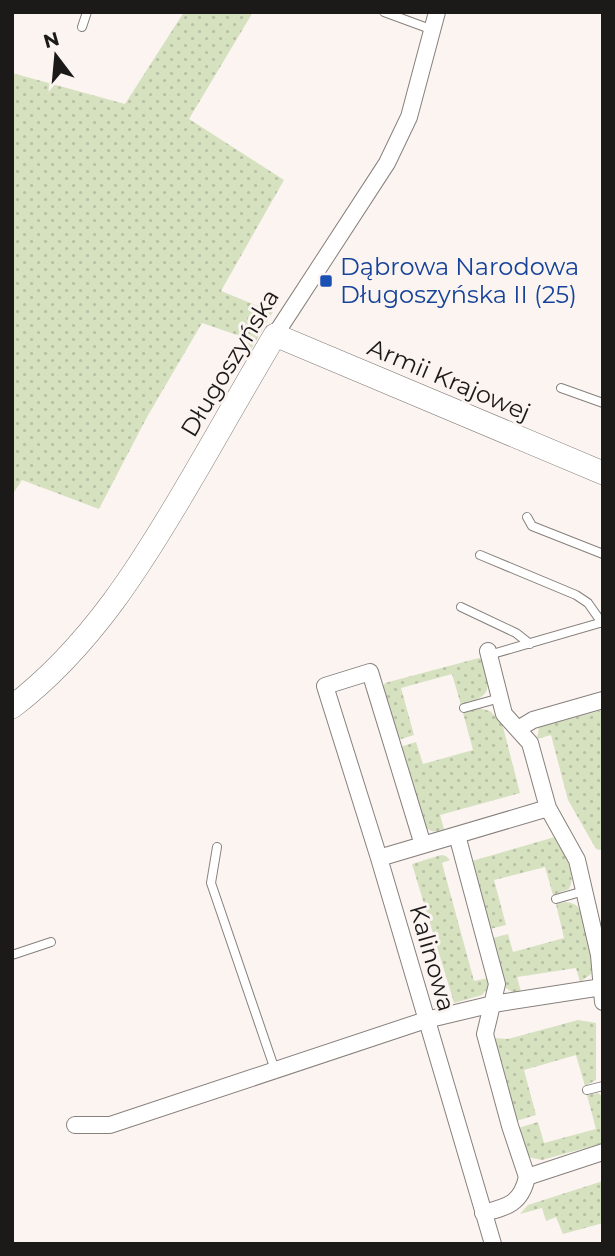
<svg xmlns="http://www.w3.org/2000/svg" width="615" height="1256" viewBox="0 0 615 1256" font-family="Montserrat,sans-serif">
<defs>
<pattern id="grass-dots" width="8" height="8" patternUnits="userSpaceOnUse" patternTransform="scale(1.75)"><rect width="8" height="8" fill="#d6e1c0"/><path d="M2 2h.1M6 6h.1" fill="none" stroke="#b7c0a4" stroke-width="1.8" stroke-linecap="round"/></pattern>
</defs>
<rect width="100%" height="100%" fill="#fbf4f0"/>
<path fill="url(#grass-dots)" d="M184 12H253L189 119 284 180 221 291 260 307 280 300 244 361 240 336 202 323 147 417 99 509 22 480 12 495V73L125 104Z
M479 658 483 660C490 691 493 695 461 705L452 674 401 688 414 735 398 740 383 687 385 683Z
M478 708 490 711 502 723 520 793 440 815 444 829C437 832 431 833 426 827L400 747 416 742 423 764 473 750 463 713Z
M603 710V850L596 849 568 800 551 735 537 739 539 727Z
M555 837C562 852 578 872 569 889L553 895 545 867 494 880 506 925 490 929 472 861Z
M441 855 446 856 450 860 442 863 474 981 489 978 488 988 482 995 454 1003 412 864Z
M566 902C572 903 577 904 580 910 586 921 593 963 591 974L580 982 576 968 517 977 521 992 514 993 506 988 493 938 508 934 513 952 564 938 556 904Z
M578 1020 596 1023V1080L585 1086 576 1055 524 1070 536 1115 516 1121 493 1038 508 1039Z
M598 1093 603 1097V1143L542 1160 528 1157 518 1128 538 1122 544 1143 596 1129 587 1095Z
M603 1181V1223L563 1234 556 1217 546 1221 542 1208 520 1214 528 1205Z"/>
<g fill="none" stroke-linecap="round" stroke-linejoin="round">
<g stroke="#87807d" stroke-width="10">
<path id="lane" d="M384 12 433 30
M82 27 87 12
M561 388 603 403
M527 517 532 526 603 554
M480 555 576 595 588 603 602 623
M461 607 516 633 530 644
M489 655 603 622
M464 708 500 698
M217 847 211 883 275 1070
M556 899 584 891
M12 955 51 942
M587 1090 603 1086"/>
</g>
<g stroke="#87807d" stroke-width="18">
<path id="street" d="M275 335 387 163 409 117 437 12
M518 729 533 720 603 700
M548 808 577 860 599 955 603 1002
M457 835 497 984 485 1034 510 1126 527 1177
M423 845 370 672 325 686 379 858 493 1244
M379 858 548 808 530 743 504 714 488 651
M75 1125H110L426 1020 493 1004 602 987
M483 1213C507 1207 521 1204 527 1177L603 1152"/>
</g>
<g stroke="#87807d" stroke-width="24">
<path id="secondary" d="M12 707C91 647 143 562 192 478 220 430 247 382 275 335L603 473"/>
</g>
<use href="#lane" stroke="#fff" stroke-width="8"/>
<use href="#street" stroke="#fff" stroke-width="16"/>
<use href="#secondary" stroke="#fff" stroke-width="23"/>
</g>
<rect fill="#1a4fb4" stroke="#fbf4f0" stroke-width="2.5" x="319" y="274" width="14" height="14" rx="3.5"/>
<g text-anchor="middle" stroke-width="6" stroke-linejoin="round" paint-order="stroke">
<g font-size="24" fill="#164399" stroke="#fbf4f0" text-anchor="start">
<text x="340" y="275">Dąbrowa Narodowa<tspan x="340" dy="28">Długoszyńska II (25)</tspan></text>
</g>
<g font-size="24" fill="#1c1a19" stroke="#fbf4f0">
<text transform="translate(230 363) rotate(-59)" y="8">Długoszyńska</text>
<text transform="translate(449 380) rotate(23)" y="8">Armii Krajowej</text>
<text transform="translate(432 958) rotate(74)" y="8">Kalinowa</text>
</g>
</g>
<rect width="615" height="1256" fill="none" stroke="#1c1a19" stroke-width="28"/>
<g transform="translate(56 56) rotate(344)" stroke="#fbf4f0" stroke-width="5" paint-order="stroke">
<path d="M0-5L12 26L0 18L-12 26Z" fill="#1c1a19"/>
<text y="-10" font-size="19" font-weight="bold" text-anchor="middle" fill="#1c1a19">N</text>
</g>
</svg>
